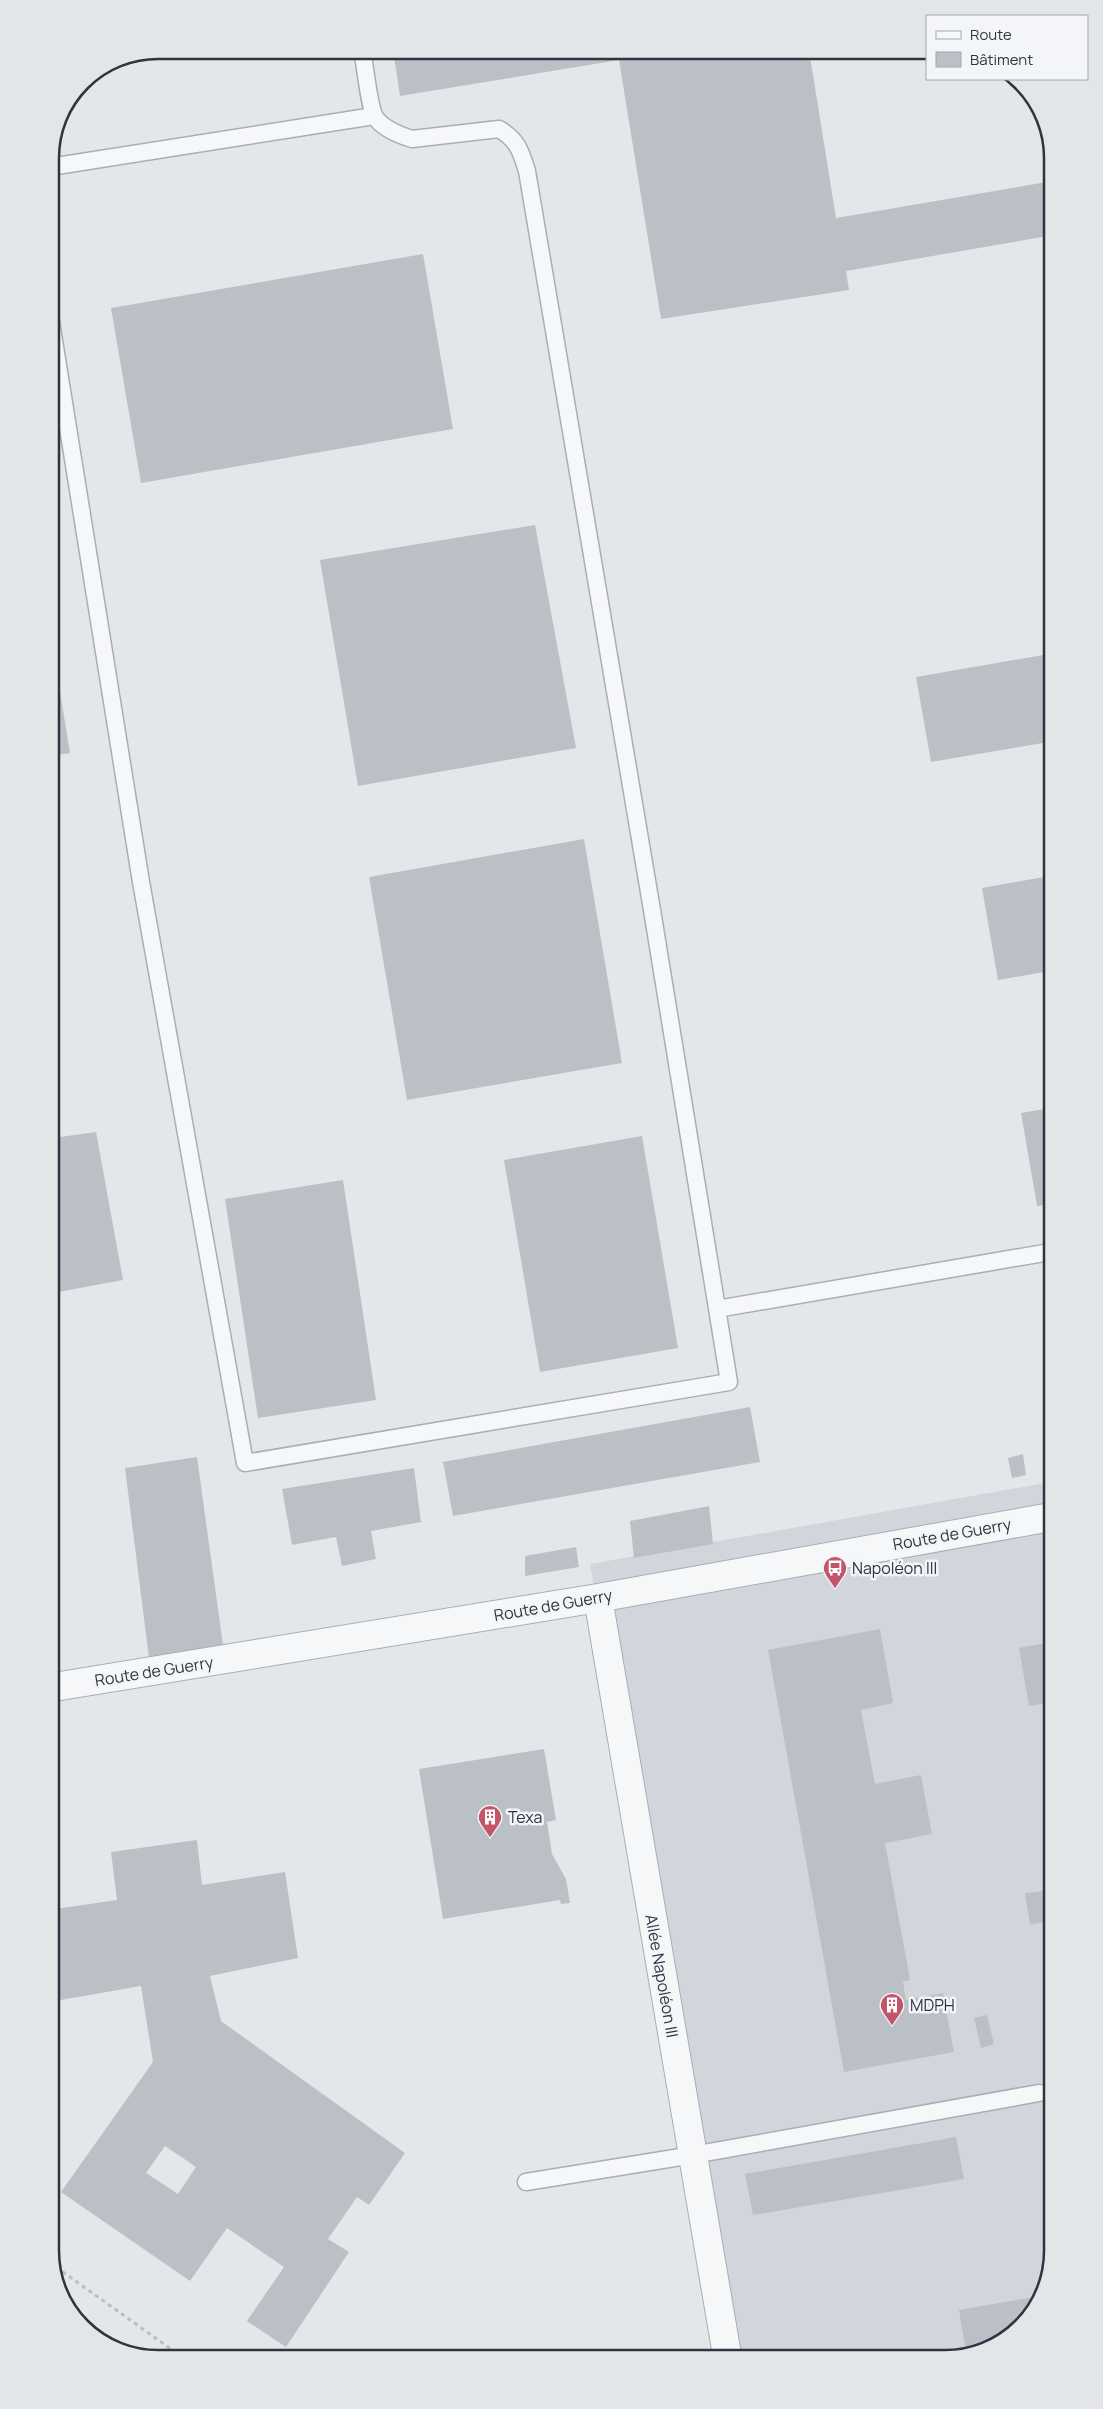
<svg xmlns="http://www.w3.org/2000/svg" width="1103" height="2409" viewBox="0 0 1103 2409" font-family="Manrope,sans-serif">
<rect width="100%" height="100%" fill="#e4e7ea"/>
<path fill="#d2d6dc" d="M1051 1482 1053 2252 1035 2312 980 2353 727 2355 590 1564Z"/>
<path fill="#bbc0c7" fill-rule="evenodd" d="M393 50H809L836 218 1047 182 1048 236 846 271 849 290 661 319 619 60 400 96Z
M423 254 453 429 141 483 111 308Z
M535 525 576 748 358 786 320 560Z
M51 636 70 753 52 756Z
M1049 654V742L931 762 916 677Z
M584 839 622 1063 407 1100 369 877Z
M1049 876 1050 971 998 980 982 888Z
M1050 1108V1204L1037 1206 1021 1113Z
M96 1132 123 1280 53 1293V1138Z
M642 1136 678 1348 540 1372 504 1160Z
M343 1180 376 1400 258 1418 225 1199Z
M1050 1325 1051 1356H1050L1044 1326Z
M750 1407 760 1462 453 1516 443 1462Z
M1023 1454 1026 1475 1012 1478 1008 1458Z
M197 1457 223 1645 149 1658 125 1468Z
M414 1468 421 1522 371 1531 376 1559 342 1566 336 1537 292 1545 282 1489Z
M709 1506 713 1544 634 1558 630 1521Z
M576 1547 579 1567 525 1576V1556Z
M880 1629 893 1703 861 1710 875 1784 921 1775 932 1834 885 1843 910 1980 903 1982 906 2000 943 1993 954 2052 844 2072 768 1650Z
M1051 1642 1052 1702 1029 1706 1019 1648Z
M544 1749 556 1820 547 1822 552 1854 566 1879 570 1903 561 1904 560 1900 443 1919 419 1769Z
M197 1840 202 1885 285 1872 298 1958 210 1976 221 2021 405 2153 369 2205 357 2197 328 2239 349 2252 286 2347 247 2321 284 2267 227 2228 190 2281 61 2192 153 2062 141 1986 55 2001V1909L117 1900 111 1852ZM165 2146 196 2167 178 2194 146 2173Z
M1052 1890V1920L1030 1925 1025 1893Z
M987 2015 994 2044 981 2048 974 2018Z
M956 2137 964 2179 753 2215 745 2174Z
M1040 2296 1035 2312 980 2353H966L959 2310Z"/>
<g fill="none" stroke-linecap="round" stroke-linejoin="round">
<g stroke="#a9aeb4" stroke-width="19">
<path id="service" d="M50 167 374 116
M51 322 141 882 245 1463 729 1382 652 910 527 171C521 152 518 140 499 129L412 139C399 135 383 129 375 117 369 107 365 64 362 50
M717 1309 1050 1252
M526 2182 693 2155 1039 2093"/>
</g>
<g stroke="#a9aeb4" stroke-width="30">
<path id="minor" d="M598 1598 727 2355
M54 1687 598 1598 1051 1517"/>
</g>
<path stroke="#babdc2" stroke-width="3" stroke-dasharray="4 4" stroke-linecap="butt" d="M56 2267 175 2352
M148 2358 174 2352
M170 2359 175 2352"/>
<use href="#service" stroke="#f6f7f9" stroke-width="16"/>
<use href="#minor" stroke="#f6f7f9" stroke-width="28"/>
</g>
<defs>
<g id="bus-pin" transform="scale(1.25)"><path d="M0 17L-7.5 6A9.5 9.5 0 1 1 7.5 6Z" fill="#c3556b" stroke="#f3f5f8"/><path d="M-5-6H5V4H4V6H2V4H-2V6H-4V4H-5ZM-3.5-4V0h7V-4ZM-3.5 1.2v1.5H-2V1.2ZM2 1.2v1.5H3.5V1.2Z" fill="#fff"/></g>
<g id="building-pin" transform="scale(1.25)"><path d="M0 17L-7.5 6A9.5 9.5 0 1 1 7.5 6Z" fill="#c3556b" stroke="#f3f5f8"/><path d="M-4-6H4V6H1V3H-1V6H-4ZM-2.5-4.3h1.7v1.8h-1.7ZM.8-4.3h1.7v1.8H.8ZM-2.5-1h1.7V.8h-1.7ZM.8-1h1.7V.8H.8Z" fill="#fff"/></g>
</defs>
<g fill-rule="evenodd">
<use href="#bus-pin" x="835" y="1568"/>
<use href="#building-pin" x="490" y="1817"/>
<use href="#building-pin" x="892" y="2005"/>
</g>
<g text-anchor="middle" stroke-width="5" stroke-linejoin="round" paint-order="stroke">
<g font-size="16" fill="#2d3541" stroke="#f3f5f8">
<text transform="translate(952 1534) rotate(-10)" y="6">Route de Guerry</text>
<text transform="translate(553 1605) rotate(-10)" y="6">Route de Guerry</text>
<text transform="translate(154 1671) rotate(-9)" y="6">Route de Guerry</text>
<text transform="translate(662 1976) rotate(80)" y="6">Allée Napoléon III</text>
</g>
<g font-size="16" fill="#2d3541" stroke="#f3f5f8" text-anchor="start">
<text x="852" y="1574">Napoléon III</text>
<text x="508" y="1823">Texa</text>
<text x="910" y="2011">MDPH</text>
</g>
</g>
<path d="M0 0H1103V2409H0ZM158 59H945A99 99 0 0 1 1044 158V2251A99 99 0 0 1 945 2350H158A99 99 0 0 1 59 2251V158A99 99 0 0 1 158 59Z" fill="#e3e6e9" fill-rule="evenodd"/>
<path fill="none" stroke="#2d3541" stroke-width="2.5" d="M158 59H945A99 99 0 0 1 1044 158V2251A99 99 0 0 1 945 2350H158A99 99 0 0 1 59 2251V158A99 99 0 0 1 158 59Z"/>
<rect x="926" y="15" width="162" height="65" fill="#f3f5f8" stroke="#a4a8af"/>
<rect x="936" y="31" width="25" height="8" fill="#f6f7f9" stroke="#a4a8af"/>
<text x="970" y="40" font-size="15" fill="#2d3541">Route</text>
<rect x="936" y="52" width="25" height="15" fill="#bbc0c7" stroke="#a4a8af"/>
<text x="970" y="65" font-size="15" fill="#2d3541">Bâtiment</text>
</svg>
